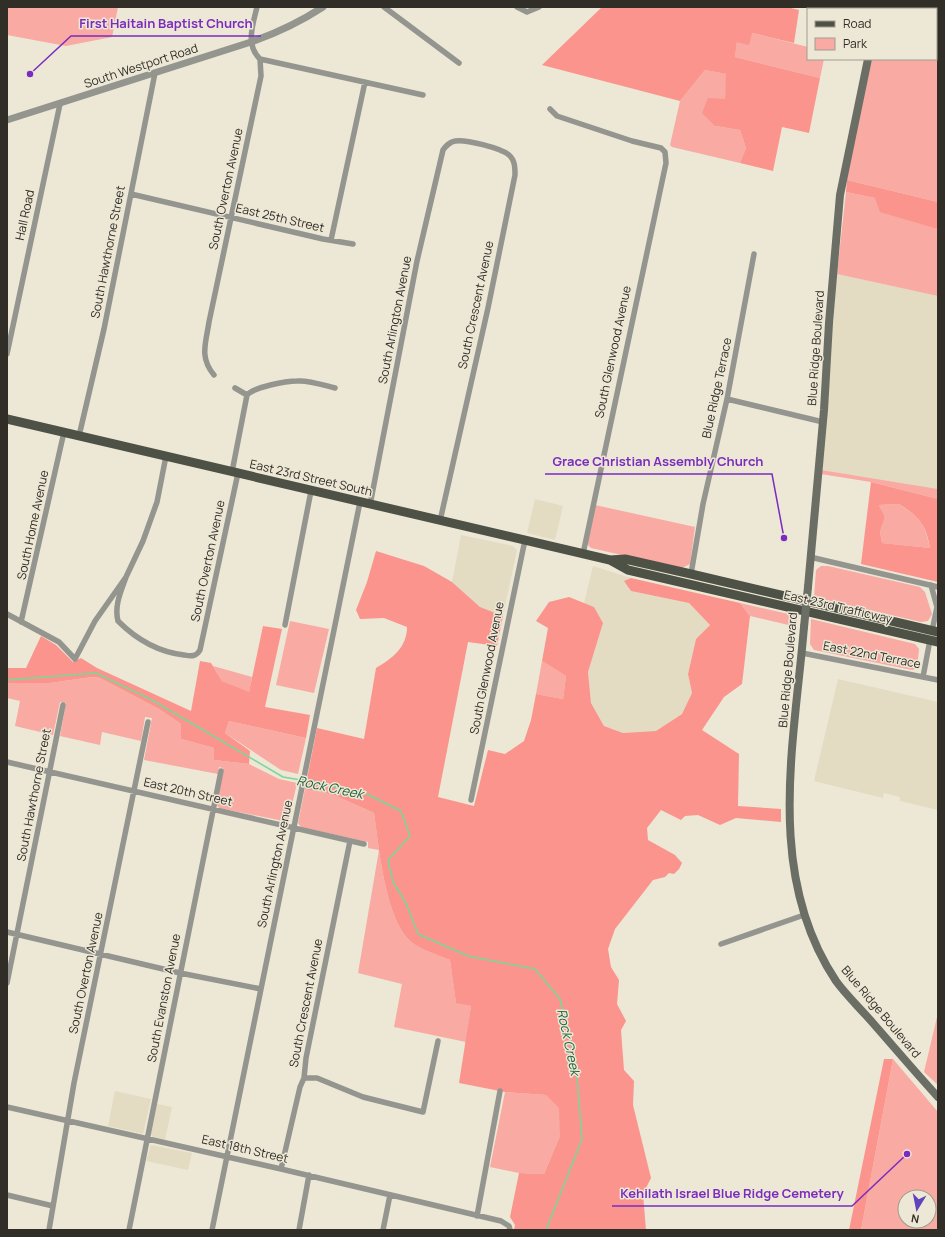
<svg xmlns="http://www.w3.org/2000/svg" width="945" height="1237" viewBox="0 0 945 1237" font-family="Manrope,sans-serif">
<rect width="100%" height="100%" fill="#ede7d6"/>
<path fill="#e4dbc3" d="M837 274 938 296V489L821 470Z
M535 499 563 506 555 540 527 533Z
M461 535 513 546 517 550 503 616 480 607 452 582Z
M593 566 631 578 625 581 631 591 689 603 710 625 696 639 688 674 692 693 682 714 656 731 623 733 604 726 591 703 588 672 603 623 594 607 584 603Z
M838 679 938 702V810L900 801V797L884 793 883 798 814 781Z
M115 1091 151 1099 143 1134 108 1126Z
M157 1104 172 1107 165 1140 153 1138 151 1134Z
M151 1145 192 1153 188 1170 146 1161Z"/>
<path fill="#f8aaa3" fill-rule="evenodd" d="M7 7H118L112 37 66 46 7 35Z
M885 7H938V202L843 179 872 59H936V9H884Z
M752 33 808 47V59H824L820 78 735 57 737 42Z
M705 70 727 74 725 99 715 126 740 130 746 148 740 163 672 147 670 145 680 101Z
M846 192 875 198 938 229V296L837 274Z
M821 470 938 489V499L871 482 821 474Z
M899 504C921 519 924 522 930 548L882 543 880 532 885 517 879 505Z
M595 505 695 527 690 564 682 568 674 567 591 548 588 545V541Z
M821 566H828L920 587 925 592 932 614 928 621 921 622 814 597 816 570Z
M740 603 797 616V627L750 616Z
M811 619 915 644 919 649 917 668 912 670 814 650 810 644Z
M290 621 329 629 314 693 276 685Z
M542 661 566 676 563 699 536 694Z
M213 666 252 677 249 693 222 681Z
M92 677 100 678 159 709 181 724V739L214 748V760L249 764 279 779 297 783 288 822 219 808 217 805 223 768 219 767 218 774 144 760 152 718 145 717 141 741 102 732 100 745 60 736 66 703 60 702 53 735 15 726 20 701 7 698V683H50Z
M229 721 306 738 298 774 281 770 225 733Z
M305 789 334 795 374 813C379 846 385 924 414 944 424 951 438 955 450 960L456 1002 471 1006 466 1042 394 1027 402 984 358 973 379 850 368 848V842L301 827 298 823Z
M938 1013V1085L924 1072Z
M893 1059 938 1112V1230H861ZM905 1197H929V1221H905Z
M505 1092 546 1095 560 1108V1136L544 1174 519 1173 490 1167Z"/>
<path fill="#fb948c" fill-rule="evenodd" d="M602 7H787L799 10 794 43 752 33 749 45 737 42 735 57 820 78 809 133 782 127 773 171 740 163 746 148 740 130 715 126 702 113 708 98 725 99 726 74 705 70 680 101 542 65Z
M847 180 938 202V229L880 212 875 198 846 192Z
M871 482 938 499V582L861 564ZM899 504C919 517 926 524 930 548L882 543 880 532 885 517 879 505Z
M376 551 424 566 452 582 480 607 503 616 497 646 468 642 438 797 474 806 488 750 505 754 524 741 531 720 536 694 563 699 566 676 542 661 548 628 536 621 549 602 569 597 594 607 603 623 588 672 591 703 604 726 623 733 656 731 682 714 692 693 688 674 696 639 710 625 689 603 631 591 624 581 631 578 740 603 750 616 742 684 724 697 702 730 739 754 738 806 781 809V822L736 818 720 825 698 815 685 816 681 820 661 810 647 828 648 840 675 855 682 863 679 869 674 874 669 873 665 877 653 880 615 929 608 949 611 967 619 980 617 1004 626 1021 621 1030 624 1070 634 1081 633 1105 651 1178 643 1194 646 1230H514L515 1225 510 1217 519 1173 544 1174 560 1136 559 1108 546 1095 505 1092 459 1083 471 1006 456 1003 450 960C438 955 424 951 414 944 385 924 379 846 374 813L334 795 305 789 317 728 364 739 376 668C393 658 407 647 407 627L384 618 360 619 356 610 367 582Z
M263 626 282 629 265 707 310 715 306 738 229 721 225 733 250 751 249 764 214 760V748L181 739V724L159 709 100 678 92 677 50 683H7V668H26L41 636 56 645 73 662 81 658 97 668 191 711 200 661 211 663 222 681 249 692Z
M884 1059H893L861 1230H849Z"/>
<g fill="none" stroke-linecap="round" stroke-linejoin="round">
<path stroke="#7bd799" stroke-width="1.5" d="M7 680 96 673 152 700 283 777 301 780
M305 780 367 794 401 811 410 836 388 860 393 882 406 903 418 934 468 956 535 969 560 999 576 1064 582 1139 546 1230"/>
<path stroke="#93958e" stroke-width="5.5" d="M384 7 459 63
M517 7 527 12 539 7
M260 59 423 95
M550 109 557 116 632 141 661 148 665 152 666 163 583 554
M131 194 323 239 353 244
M331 240 365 82
M7 354 60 104
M214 375C199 357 206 343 209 322L261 76 260 59C245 45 253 24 257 7
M235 388 247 395
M247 395C254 387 286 381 297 381 309 380 323 385 335 388
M727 399 823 422
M79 436 104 329 155 73
M232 472 247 395
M370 505 417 261 443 150C446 146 449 142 455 141 465 139 501 148 509 155 515 160 515 168 515 175L488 308 440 521
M810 557 938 587
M691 574 703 504 727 399 754 254
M126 577C121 591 114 606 118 621 136 639 158 652 184 655 191 656 196 657 200 650L238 473
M931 585 937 607 932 631
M7 614 59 642 75 659 95 621 126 577 143 541 157 502 166 456
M21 622 64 432
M285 625 311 491
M802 653 938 680
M923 677 930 640
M7 762 364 844
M471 800 525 540
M7 932 180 973 261 989
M721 944 804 915
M7 983 63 705
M304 1078H317L363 1097 423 1112 438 1041
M7 1107 281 1169 501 1221 509 1226 510 1230
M281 1169 300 1087 304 1078 306 1058 350 841
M7 1195 53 1206
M477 1216 500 1091
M49 1230 74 1083 148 722
M129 1230 221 771
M212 1230 360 502
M299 1230 309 1175
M383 1230 390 1195"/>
<path stroke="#93958e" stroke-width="7" d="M7 120 251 42C277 33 300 22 323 7"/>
<path stroke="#6a6e64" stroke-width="8" d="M879 9 880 7
M808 587 824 410 829 323 840 195 868 59
M804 627C794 745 765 875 836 981 846 995 860 1008 872 1022 894 1047 915 1072 938 1097"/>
<path stroke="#4e5246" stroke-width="9" d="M7 419 610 560 628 570 938 642
M610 560 625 559 691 574 938 632"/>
<path stroke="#6a6e64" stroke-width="8" d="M804 627 808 587"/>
</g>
<g text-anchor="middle" stroke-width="3" stroke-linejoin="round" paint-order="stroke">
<g font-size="12" fill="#302e27" stroke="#ede7d6">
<text transform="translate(141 66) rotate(-18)" y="4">South Westport Road</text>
<text transform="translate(226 189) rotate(-78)" y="4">South Overton Avenue</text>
<text transform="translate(25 215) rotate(-78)" y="4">Hall Road</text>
<text transform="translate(280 218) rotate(13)" y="4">East 25th Street</text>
<text transform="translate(108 252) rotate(-79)" y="4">South Hawthorne Street</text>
<text transform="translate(476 305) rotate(-78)" y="4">South Crescent Avenue</text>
<text transform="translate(395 320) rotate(-79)" y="4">South Arlington Avenue</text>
<text transform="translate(816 348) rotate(-86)" y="4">Blue Ridge Boulevard</text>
<text transform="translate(613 352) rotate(-78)" y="4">South Glenwood Avenue</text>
<text transform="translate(717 388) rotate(-78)" y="4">Blue Ridge Terrace</text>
<text transform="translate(311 478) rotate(13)" y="4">East 23rd Street South</text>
<text transform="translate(33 525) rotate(-78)" y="4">South Home Avenue</text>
<text transform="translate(208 561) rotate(-78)" y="4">South Overton Avenue</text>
<text transform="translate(838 607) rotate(13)" y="4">East 23rd Trafficway</text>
<text transform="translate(872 655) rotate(11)" y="4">East 22nd Terrace</text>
<text transform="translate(487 668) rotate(-79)" y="4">South Glenwood Avenue</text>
<text transform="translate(788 670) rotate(-85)" y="4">Blue Ridge Boulevard</text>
<text transform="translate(188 792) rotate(13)" y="4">East 20th Street</text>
<text transform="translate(34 795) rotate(-79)" y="4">South Hawthorne Street</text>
<text transform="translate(275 864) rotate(-78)" y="4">South Arlington Avenue</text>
<text transform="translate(86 973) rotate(-78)" y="4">South Overton Avenue</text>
<text transform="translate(164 998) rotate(-79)" y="4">South Evanston Avenue</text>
<text transform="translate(306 1003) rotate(-79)" y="4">South Crescent Avenue</text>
<text transform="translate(881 1012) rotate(50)" y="4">Blue Ridge Boulevard</text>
<text transform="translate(245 1149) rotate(13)" y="4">East 18th Street</text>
</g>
<g font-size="13" font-style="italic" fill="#1f6139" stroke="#ede7d6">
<text transform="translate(330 787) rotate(12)" y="5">Rock Creek</text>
<text transform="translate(569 1042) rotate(78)" y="5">Rock Creek</text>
</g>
</g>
<path fill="none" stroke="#7b2cbf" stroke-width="1.5" d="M30 74L71 36H261M784 538L772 474H545M907 1154L852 1206H612"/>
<g fill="#7b2cbf" stroke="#ede7d6" stroke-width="1.5">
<circle cx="30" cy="74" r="4"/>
<circle cx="784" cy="538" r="4"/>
<circle cx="907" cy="1154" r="4"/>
</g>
<g font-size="13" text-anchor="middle" font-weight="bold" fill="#7b2cbf" stroke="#ede7d6" stroke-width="3" stroke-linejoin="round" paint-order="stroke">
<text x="166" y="28">First Haitain Baptist Church</text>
<text x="658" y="466">Grace Christian Assembly Church</text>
<text x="732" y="1198">Kehilath Israel Blue Ridge Cemetery</text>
</g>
<rect width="945" height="1237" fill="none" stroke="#302e27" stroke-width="16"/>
<rect x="807" y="8" width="130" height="52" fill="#ede7d6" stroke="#a19d90"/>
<rect x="815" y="21" width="20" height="6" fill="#4e5246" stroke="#a19d90"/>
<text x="843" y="28" font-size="12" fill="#302e27">Road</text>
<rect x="815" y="38" width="20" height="12" fill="#f8aaa3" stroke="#a19d90"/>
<text x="843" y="48" font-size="12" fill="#302e27">Park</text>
<g transform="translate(917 1209) rotate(190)"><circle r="19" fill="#ede7d6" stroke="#a19d90"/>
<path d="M0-3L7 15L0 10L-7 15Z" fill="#6143bb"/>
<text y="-6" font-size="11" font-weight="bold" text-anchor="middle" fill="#302e27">N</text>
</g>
</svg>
